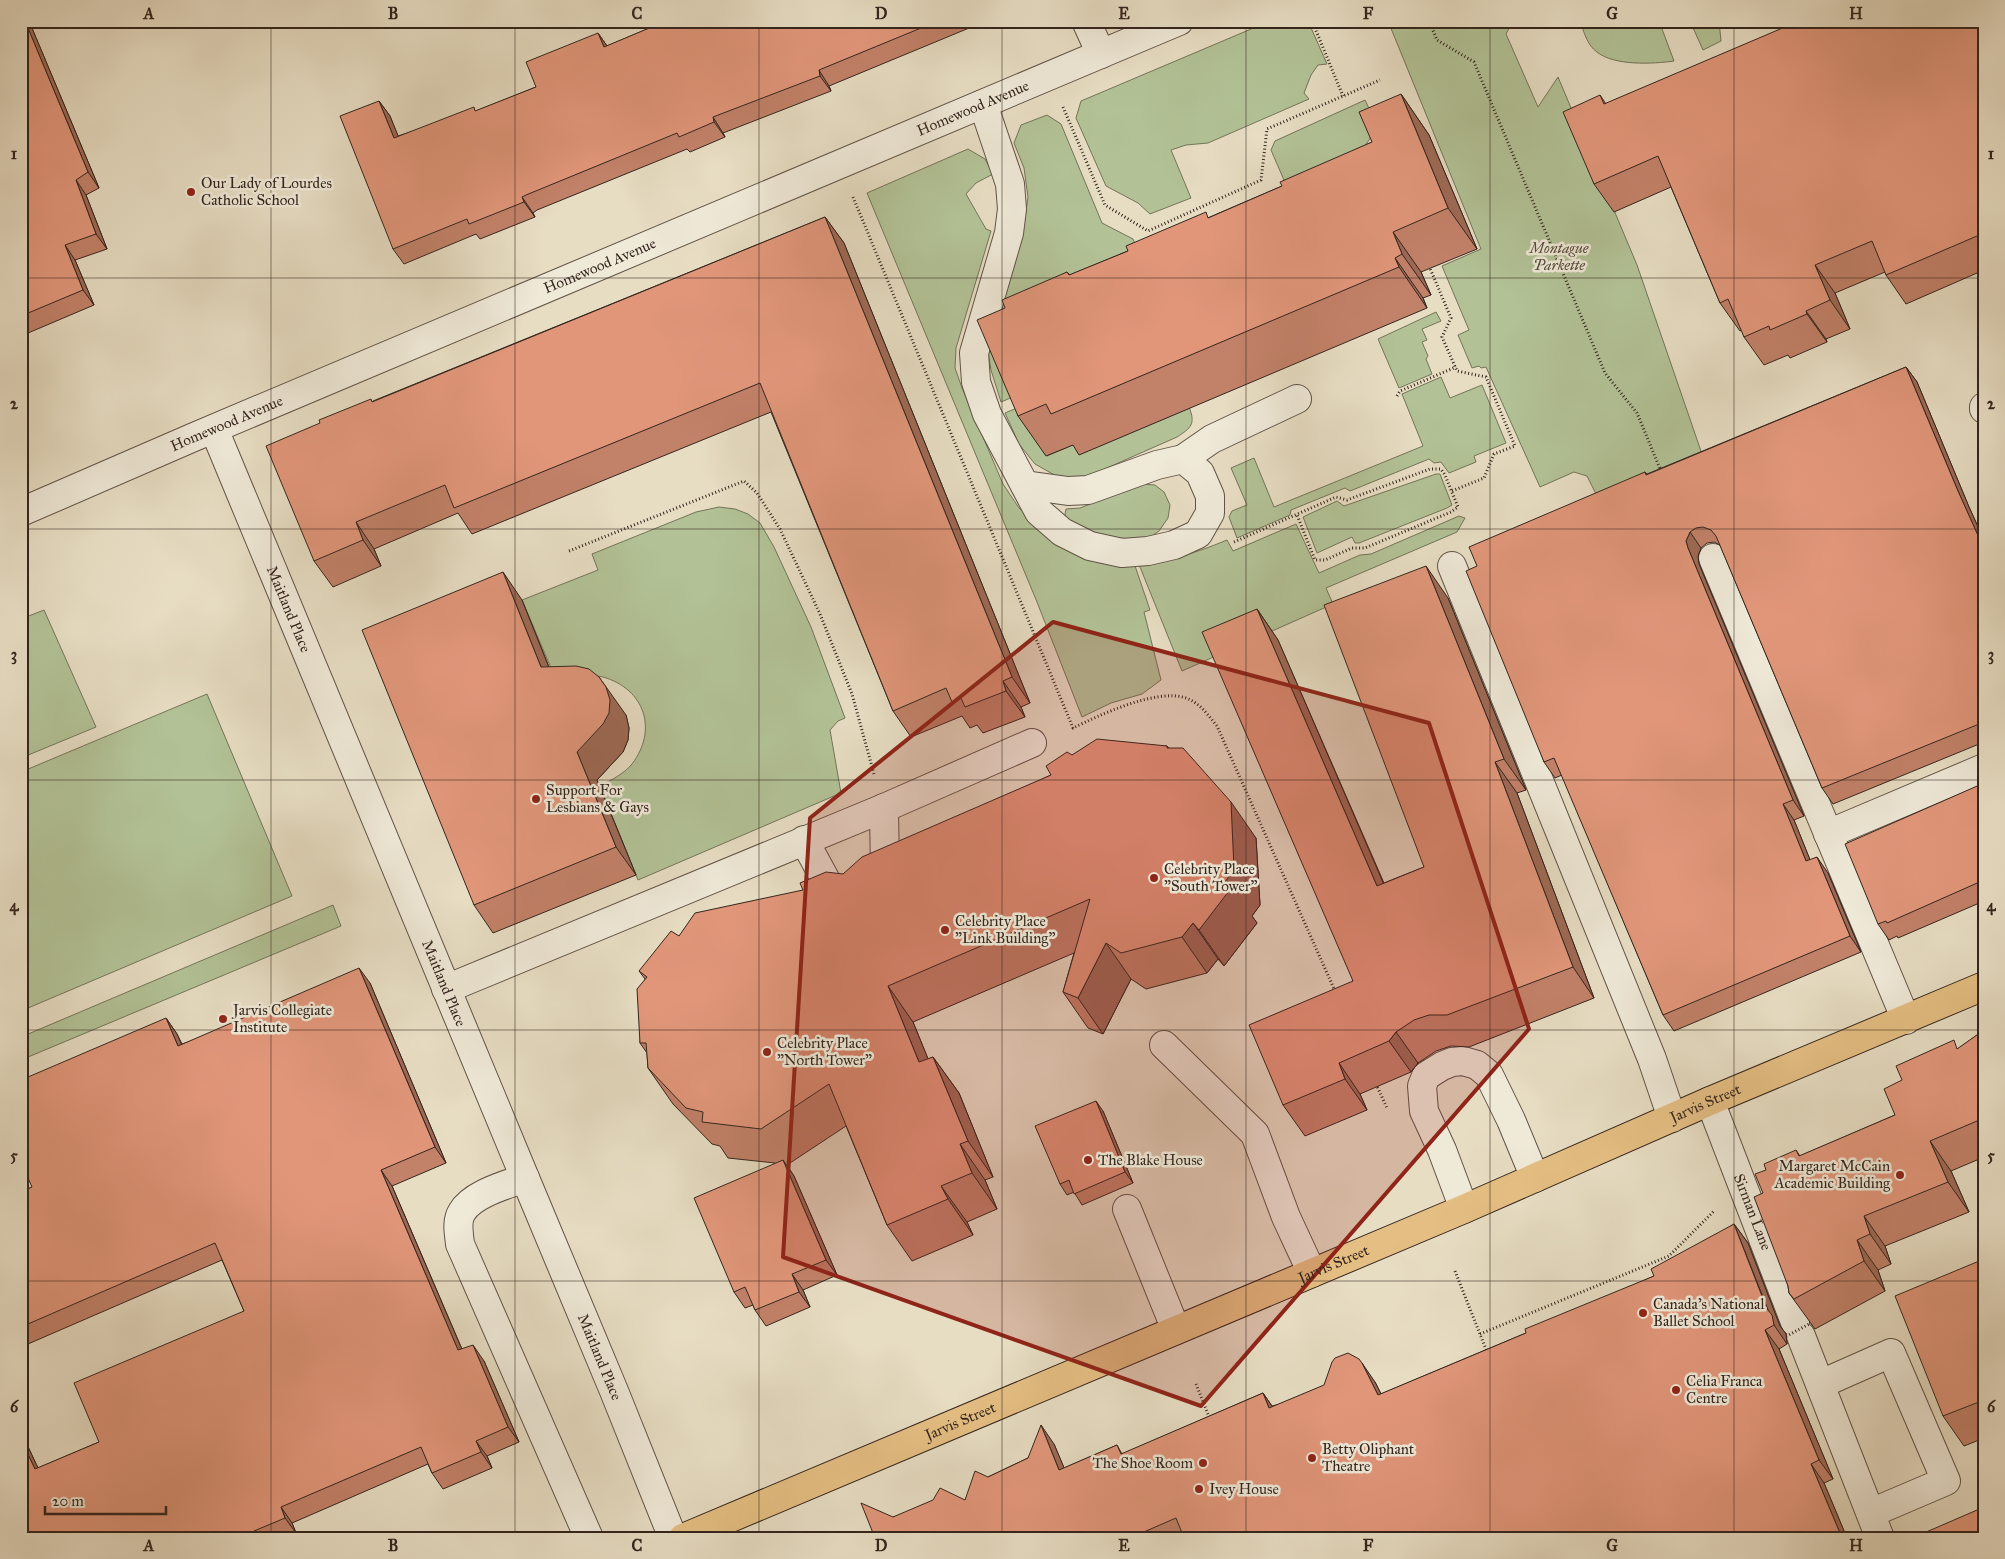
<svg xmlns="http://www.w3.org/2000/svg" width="2005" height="1559" viewBox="0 0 2005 1559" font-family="'IM FELL Great Primer',serif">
<rect width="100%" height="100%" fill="#e7ddc3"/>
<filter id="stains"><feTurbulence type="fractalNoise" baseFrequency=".004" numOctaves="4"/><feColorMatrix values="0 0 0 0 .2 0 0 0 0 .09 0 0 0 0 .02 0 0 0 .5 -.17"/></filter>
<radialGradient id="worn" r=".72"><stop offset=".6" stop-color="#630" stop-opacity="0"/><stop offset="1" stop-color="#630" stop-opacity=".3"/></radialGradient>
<path fill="#b2c296" stroke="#73745a" d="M1270 21H1308L1327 64 1318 65 1311 75 1304 93 1309 99 1208 143 1186 145 1171 150 1191 198 1150 214 1138 203 1106 186 1076 118 1081 101Z
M1388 21H1513L1506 34 1538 107 1558 77 1637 265 1703 457 1597 496 1587 476 1574 472 1540 487 1486 367 1481 368 1479 366 1472 368 1458 335 1469 330 1442 266 1481 249Z
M1580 21H1659L1674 61C1653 64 1614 66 1597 52 1587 45 1584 32 1580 21Z
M1690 21H1719L1721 41 1703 50Z
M1365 100 1378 127 1346 173 1293 201 1271 150 1275 141Z
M1047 115 1061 124 1102 223 1133 239 1155 287 1020 394 1001 402 991 370 988 351 1023 232 1028 197 1024 168 1014 143 1021 125Z
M968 149 985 159 993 174 976 183 966 194 986 229 991 231 956 348 955 368 962 388 1003 484 1019 508 1048 535 1134 563 1150 610 1144 612 1161 680 1142 694 1111 703 1082 717 1037 602 867 193Z
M1436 312 1441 321 1422 329 1427 340 1422 342 1428 356 1426 359 1432 374 1399 388 1378 339Z
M1441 377 1450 398 1482 385 1506 443 1474 456 1476 462 1449 473 1441 462 1434 463 1429 459 1350 491 1345 488 1291 510 1290 515 1237 538 1229 517 1232 511 1247 505 1231 468 1254 458 1274 507 1423 446 1402 394Z
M1024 405 1047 456 1075 444 1189 407C1196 424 1191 428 1177 437L1082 479 1058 477 1035 464 1019 444 1005 413Z
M1436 474H1440L1452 505 1447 508 1359 543H1355L1352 537 1317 553 1303 517 1337 501 1344 506Z
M1142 484 1155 485 1164 492 1170 505 1168 518 1159 531 1146 540H1108L1067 521 1065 514 1066 509 1080 508Z
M719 507 735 509 748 514 760 523 774 547 811 627 845 718 838 721 830 730 841 793 638 880 600 786C611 780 624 774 632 764 658 730 645 689 603 677 589 673 570 680 557 682L522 600 598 570 592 554 696 512Z
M1459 516 1465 518 1457 532 1326 588 1333 604 1182 671 1138 562C1174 560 1193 554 1227 540L1233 551 1296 524 1319 573 1360 555 1371 554Z
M44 610 96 727 21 758V619Z
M207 694 292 896 21 1011V772Z
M333 905 341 926 21 1060V1037Z"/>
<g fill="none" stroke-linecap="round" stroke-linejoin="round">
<g stroke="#615347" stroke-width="30">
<g id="minor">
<path d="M1086 21 1101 54"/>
<path d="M983 104 1010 184 1012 209 1009 233 974 353 976 382 987 414 1039 512 1062 532 1090 546 1122 553 1148 551 1174 545 1198 534 1210 513V496L1200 473 1183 459"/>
<path d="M1984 407V409"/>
<path id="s1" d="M214 429 525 1178 614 1391 673 1538"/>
<path d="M1025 485 1068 491 1088 490 1157 465 1183 459 1212 439 1297 399"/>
<path id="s2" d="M21 512 194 437 1179 21"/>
<path d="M1713 558 1906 1020"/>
<path d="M1452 566 1652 1059 1672 1118"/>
<path d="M1828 834 1984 768"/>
<path d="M804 840 830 888 863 895 885 873 884 808"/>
<path d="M446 989 884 808 1032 743"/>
<path d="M1164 1045 1255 1134 1286 1217 1312 1273"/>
<path id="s3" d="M1710 1101 1795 1322"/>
<path d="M525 1178C506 1185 472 1194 462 1212 456 1221 459 1234 460 1244L589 1538"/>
<path d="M1127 1209 1176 1330"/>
<path d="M1464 1209 1442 1150 1424 1111 1422 1086 1426 1076 1442 1066 1452 1062 1463 1061 1477 1065 1489 1075 1511 1120 1535 1178"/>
<path d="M1801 1336 1880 1538"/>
<path d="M1821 1384 1891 1353 1946 1481 1871 1513"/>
</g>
</g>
<g stroke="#34251e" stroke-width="30">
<g id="major">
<path id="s4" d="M683 1538 1464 1209 1710 1101 1984 986"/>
</g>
</g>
<path stroke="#34251e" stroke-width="3" stroke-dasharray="1 2.5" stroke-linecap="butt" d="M1312 21 1343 96
M1429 21 1437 40 1474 62 1605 373 1637 413 1661 471
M1063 107 1105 205 1148 231 1261 180 1267 129 1380 80
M853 197 1073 728C1100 715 1156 688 1186 698 1200 703 1208 715 1217 726L1335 991
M1429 266 1451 318 1442 337 1457 371 1486 377 1515 446 1494 454 1484 478 1452 491
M1397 396 1400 391 1456 367
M1234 542 1336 497 1347 500 1430 469H1441L1445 475 1458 507 1451 512 1365 548H1352L1325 560H1315L1297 515
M569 551 744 481 757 493 780 529 820 614 852 694 874 774
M1376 1084 1387 1108
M1455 1271 1487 1352
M1480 1334 1669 1256 1715 1210
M1196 1384 1210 1419"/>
<use href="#minor" stroke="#efe9d8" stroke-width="28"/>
<use href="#major" stroke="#e4be82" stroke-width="28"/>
<path stroke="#34251e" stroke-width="3" stroke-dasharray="1 2.5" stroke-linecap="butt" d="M1783 1338 1813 1322"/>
</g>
<path fill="#c28169" stroke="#34251e" d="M21 21H29L99 188 86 195 107 249 75 260 94 305 21 336Z
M666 21H986L829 86 831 91 723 133 725 137 690 152 687 149 537 210 533 213 535 217 480 239 476 234 404 264 393 249 379 101 390 116 398 136 476 111 536 87 598 33 607 46Z
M1984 21V270L1906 304 1886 275 1885 272 1835 293 1850 329 1826 339 1827 342 1790 358 1788 355 1764 365 1744 337 1742 330 1740 331 1720 303 1671 187 1614 212 1594 184 1600 95 1606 104Z
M1401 94 1429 135 1477 249 1421 272 1431 295 1423 298 1427 308 1079 455 1073 445 1046 456 1018 416 1005 308 1067 272 1070 275 1210 217 1282 186 1372 142Z
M825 217 844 243 1030 703 1021 707 1025 717 983 733 977 725 970 728 962 716 911 737 893 711 771 412 472 534 458 513 374 549 381 566 333 587 314 561 373 401Z
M1906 367 1917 382 1969 507 1984 540V742L1833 804 1822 788 1720 545 1714 542 1707 543 1701 548 1698 556 1699 564 1804 816 1794 820 1810 860 1828 873 1861 952 1674 1031 1663 1015 1562 775 1555 778 1544 762 1477 566 1645 472 1647 474Z
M1448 598 1526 790 1517 793 1594 998 1469 1047 1451 1046 1436 1051 1418 1063 1411 1072 1360 1094 1367 1110 1305 1136 1283 1105 1353 981 1257 609 1278 640 1384 883 1424 867Z
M522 600 549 667 626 715 629 728 628 740 623 752 597 780 636 875 493 933 474 905Z
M1167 746 1256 838 1260 905 1252 916 1257 923 1224 966 1218 959 1207 973 1146 989 1131 979 1103 1034 1088 1028 1063 992 1074 953 913 1022 928 1059 933 1057 959 1093 993 1177 985 1180 997 1209 967 1222 973 1235 912 1261 887 1225 846 1126 787 1165 794 1176 837 1275 803 1290 810 1307 766 1326 755 1310 753 1305 745 1308 734 1292 775 1163 728 1158 720 1146 712 1144 673 1104 648 1068 647 1053 640 1043 645 979 639 971 679 936 803 890 843 874 1051 775 1072 755Z
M1984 783V901L1898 938 1897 936 1889 940 1878 924Z
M370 983 446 1163 392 1186 462 1349 484 1361 519 1442 487 1456 492 1468 443 1489 432 1473 428 1464 292 1523 296 1533 286 1538H21V1432L38 1468 99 1442 244 1311 222 1260 21 1347V1192L32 1187 166 1018 177 1034 182 1044Z
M1984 1030V1157L1951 1171 1969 1212 1885 1246 1891 1264 1878 1270 1885 1291 1815 1329 1789 1293 1788 1286 1763 1193 1796 1150 1800 1156 1895 1115 1902 1080 1959 1048Z
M1103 1111 1133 1183 1082 1205 1074 1192 1067 1195 1060 1184Z
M1734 1224 1748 1243 1780 1326 1786 1334 1787 1344 1779 1349 1833 1479 1824 1483 1847 1538H875L893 1517 965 1500 988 1477 1028 1458 1054 1444 1064 1468 1117 1445 1122 1454 1263 1393 1272 1406 1375 1382 1381 1394 1526 1333 1654 1276Z
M1984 1259V1438L1964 1446 1943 1416Z"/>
<path fill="#9e6955" stroke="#34251e" d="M25 21H29L99 188 88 172Z
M598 33 609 49 604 47Z
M819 70 829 86 831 91 820 76Z
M1401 94 1429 135 1477 249 1448 208Z
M379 101 390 116 405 153 394 138Z
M713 117 723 133 725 137 714 122Z
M76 180 86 195 107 249 96 234Z
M522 197 533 213 535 217 524 202Z
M825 217 844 243 1030 703 1012 677Z
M1393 232 1421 272 1431 295 1402 254Z
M65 245 75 260 94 305 83 290Z
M1395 258 1423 298 1427 308 1399 267Z
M1815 265 1835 293 1850 329 1830 300Z
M1806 311 1826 339 1827 342 1807 314Z
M1906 367 1917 382 1969 507 1984 540V549L1958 491Z
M356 522 374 549 381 566 363 540Z
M1690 532 1701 548 1698 556 1699 564 1804 816 1793 800 1688 548 1686 541Z
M1426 566 1448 598 1526 790 1504 759Z
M503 572 522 600 560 695 541 667Z
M1257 609 1278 640 1398 917 1377 886Z
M599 677 626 715 629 728 628 740 623 752 597 780 636 875 616 847 577 752Z
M1003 681 1021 707 1025 717 1006 691Z
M1495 762 1517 793 1594 998 1573 967Z
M1231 802 1256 838 1260 905 1252 916 1257 923 1224 966 1199 930 1225 882Z
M1783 804 1794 820 1817 877 1806 861Z
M1817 857 1828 873 1861 952 1850 936Z
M1193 923 1218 959 1207 973 1182 937Z
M1106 943 1131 979 1103 1034 1078 998Z
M359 968 370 983 446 1163 435 1147Z
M888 986 913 1022 944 1098 919 1062Z
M166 1018 177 1034 189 1062 178 1046Z
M1396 1032 1418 1063 1411 1072 1389 1041Z
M933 1057 959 1093 993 1177 968 1141Z
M1339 1063 1360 1094 1367 1110 1345 1079Z
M1096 1101 1103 1111 1133 1183 1125 1172Z
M1930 1141 1951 1171 1969 1212 1948 1182Z
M960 1144 985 1180 997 1209 972 1173Z
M783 1160 794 1176 837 1275 826 1260Z
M381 1170 392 1186 469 1366 458 1350Z
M941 1186 967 1222 973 1235 948 1199Z
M1864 1216 1885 1246 1891 1264 1870 1234Z
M1734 1224 1748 1243 1780 1326 1786 1334 1787 1344 1774 1325Z
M1857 1240 1878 1270 1885 1291 1864 1261Z
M792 1274 803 1290 810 1307 799 1292Z
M1765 1330 1779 1349 1833 1479 1819 1460Z
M473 1345 484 1361 519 1442 508 1427Z
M1362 1363 1375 1382 1391 1414 1378 1395Z
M1263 1393 1276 1412 1269 1408Z
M1041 1425 1054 1444 1073 1489 1059 1470Z
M21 1432 46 1485 35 1469 21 1440Z
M476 1441 487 1456 492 1468 481 1452Z
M1811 1464 1824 1483 1847 1538H1842Z
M281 1507 292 1523 296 1533 285 1518Z
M254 1531 259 1538H252Z"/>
<path fill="#e1967a" stroke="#34251e" d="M21 21H25L88 172 76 180 96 234 65 245 83 290 21 316Z
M666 21H938L819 70 820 76 713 117 714 122 679 137 677 133 526 195 522 197 524 202 469 224 467 219 393 249 340 116 379 101 394 138 474 107 475 111 536 87 526 62 598 33 604 47Z
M1799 21H1984V233L1886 275 1872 241 1815 265 1830 300 1806 311 1807 314 1770 330 1769 326 1744 337 1728 299 1720 303 1658 156 1594 184 1563 112 1600 95 1604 104Z
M1401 94 1448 208 1393 232 1402 254 1395 258 1399 267 1051 414 1046 404 1018 416 977 320 1005 308 1002 300 1067 272 1069 275 1128 251 1126 246 1206 212 1208 218 1282 186 1280 182 1372 142 1359 112Z
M825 217 1012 677 1003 681 1006 691 965 707 961 698 952 702 946 688 893 711 760 383 454 508 445 485 356 522 363 540 314 561 266 446 320 423 319 420 371 399 372 402Z
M1906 367 1958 491 1984 549V722L1822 788 1716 536 1711 530 1703 527 1696 528 1690 532 1686 541 1688 548 1793 800 1783 804 1806 861 1817 857 1850 936 1663 1015 1554 758 1544 762 1466 571 1477 566 1469 547 1645 472 1646 475Z
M1426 566 1504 759 1495 762 1573 967 1447 1015H1429L1414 1020 1396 1032 1389 1041 1339 1063 1345 1079 1283 1105 1249 1025 1353 981 1202 632 1257 609 1377 886 1424 867 1324 605Z
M503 572 541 667 576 666 589 669 599 677 606 687 610 700 609 713 603 724 577 752 616 847 474 905 362 630Z
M1097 739 1167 746V748H1183L1231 802 1234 869 1225 882 1232 887 1199 930 1193 923 1182 937 1121 953 1106 943 1078 998 1063 992 1090 899 888 986 919 1062 933 1057 968 1141 960 1144 972 1173 941 1186 948 1199 887 1225 829 1084 761 1129 702 1122 703 1112 686 1108 648 1068 646 1043H640L637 989 647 977 639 971 671 931 679 936 695 913 803 890 800 883 826 872 843 874 862 857 1051 775 1046 766 1067 752 1072 755Z
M1984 783V880L1887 923 1886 921 1878 924 1845 844Z
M359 968 435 1147 381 1170 458 1350 473 1345 508 1427 476 1441 481 1452 432 1473 421 1447 281 1507 285 1518 254 1531 252 1538H21V1440L35 1469 99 1442 74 1383 244 1311 215 1243 21 1327V1192L32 1187 21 1162V1080L166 1018 178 1046Z
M1984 1030V1118L1930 1141 1948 1182 1864 1216 1870 1234 1857 1240 1864 1261 1794 1299 1789 1293 1788 1286 1754 1197 1763 1193 1755 1174 1766 1170 1764 1164 1796 1150 1799 1156 1895 1115 1884 1089 1902 1080 1896 1066 1954 1040 1957 1049Z
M1096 1101 1125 1172 1074 1194 1069 1180 1060 1184 1035 1126Z
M783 1160 826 1260 792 1274 799 1292 755 1310 745 1287 734 1292 694 1198Z
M1734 1224 1767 1309 1772 1315 1774 1325 1765 1330 1819 1460 1811 1464 1842 1538H1650L1648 1533 1638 1538H1195V1536L1191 1538H1184L1176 1518 1130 1538H875L861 1503 893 1517 933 1500 940 1488 965 1500 975 1471 988 1477 1028 1458 1041 1425 1059 1470 1117 1445 1121 1454 1263 1393 1269 1408 1324 1385 1332 1362 1335 1358 1348 1353 1359 1359 1362 1363 1378 1395 1526 1333 1525 1329 1654 1276 1651 1269Z
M1984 1259V1400L1943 1416 1895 1296Z
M1984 1507V1538H1918L1917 1536Z"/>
<path fill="#8f2418" fill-opacity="0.2" stroke="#8f2418" stroke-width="4" stroke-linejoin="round" d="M1053 622 1429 723 1529 1029 1201 1406 783 1257 810 818Z"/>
<path fill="none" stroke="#34251e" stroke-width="1" stroke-opacity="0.55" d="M271 21V1538M515 21V1538M759 21V1538M1002 21V1538M1246 21V1538M1490 21V1538M1734 21V1538M21 278H1984M21 529H1984M21 780H1984M21 1030H1984M21 1281H1984"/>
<g fill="#8f2418" stroke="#efe9d8" stroke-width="2">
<circle cx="191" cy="192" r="5"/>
<circle cx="536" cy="799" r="5"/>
<circle cx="1154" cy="878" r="5"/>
<circle cx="945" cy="930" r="5"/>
<circle cx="223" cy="1019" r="5"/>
<circle cx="767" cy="1052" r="5"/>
<circle cx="1088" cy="1160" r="5"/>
<circle cx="1900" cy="1175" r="5"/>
<circle cx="1643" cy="1313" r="5"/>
<circle cx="1676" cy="1390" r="5"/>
<circle cx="1312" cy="1458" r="5"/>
<circle cx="1203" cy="1463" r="5"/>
<circle cx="1199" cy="1489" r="5"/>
</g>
<g text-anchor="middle" stroke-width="5" stroke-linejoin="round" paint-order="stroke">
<g font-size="15" fill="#34251e" stroke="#efe9d8">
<text dy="5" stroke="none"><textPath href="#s2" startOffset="1034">Homewood Avenue</textPath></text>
<text dy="5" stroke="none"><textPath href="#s2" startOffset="629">Homewood Avenue</textPath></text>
<text dy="5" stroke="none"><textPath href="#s2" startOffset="224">Homewood Avenue</textPath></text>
<text dy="5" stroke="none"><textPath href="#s1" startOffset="195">Maitland Place</textPath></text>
<text dy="5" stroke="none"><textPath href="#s1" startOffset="600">Maitland Place</textPath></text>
<text dy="5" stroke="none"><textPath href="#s4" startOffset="1111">Jarvis Street</textPath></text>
<text dy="5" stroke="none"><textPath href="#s3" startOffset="119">Sirman Lane</textPath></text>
<text dy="5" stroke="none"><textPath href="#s4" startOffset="706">Jarvis Street</textPath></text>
<text dy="5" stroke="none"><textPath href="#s1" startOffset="1005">Maitland Place</textPath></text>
<text dy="5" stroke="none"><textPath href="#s4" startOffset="301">Jarvis Street</textPath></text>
</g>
<g font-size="15" fill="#34251e" stroke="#efe9d8" text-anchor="start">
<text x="201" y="188">Our Lady of Lourdes<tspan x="201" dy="17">Catholic School</tspan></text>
<text x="546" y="795">Support For<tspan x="546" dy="17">Lesbians &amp; Gays</tspan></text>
<text x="1164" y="874">Celebrity Place<tspan x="1164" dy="17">"South Tower"</tspan></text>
<text x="955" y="926">Celebrity Place<tspan x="955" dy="17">"Link Building"</tspan></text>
<text x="233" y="1015">Jarvis Collegiate<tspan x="233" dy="17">Institute</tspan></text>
<text x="777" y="1048">Celebrity Place<tspan x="777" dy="17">"North Tower"</tspan></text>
<text x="1098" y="1165">The Blake House</text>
<text x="1890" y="1171" text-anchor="end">Margaret McCain<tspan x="1890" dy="17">Academic Building</tspan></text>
<text x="1653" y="1309">Canada's National<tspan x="1653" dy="17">Ballet School</tspan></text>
<text x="1686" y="1386">Celia Franca<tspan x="1686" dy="17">Centre</tspan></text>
<text x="1322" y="1454">Betty Oliphant<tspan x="1322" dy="17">Theatre</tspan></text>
<text x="1193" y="1468" text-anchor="end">The Shoe Room</text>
<text x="1209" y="1494">Ivey House</text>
</g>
<g font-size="15" font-style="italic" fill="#544c3c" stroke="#efe9d8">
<text x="1559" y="253">Montague<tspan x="1559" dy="17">Parkette</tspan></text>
</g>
</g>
<rect width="2005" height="1559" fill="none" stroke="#e7ddc3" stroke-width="55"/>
<path d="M45 1506v8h121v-8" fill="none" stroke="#34251e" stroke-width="2.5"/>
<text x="52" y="1506" font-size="15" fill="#34251e" stroke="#efe9d8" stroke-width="4" paint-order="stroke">20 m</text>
<rect x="28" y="28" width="1950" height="1504" fill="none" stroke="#34251e" stroke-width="2"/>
<g font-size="16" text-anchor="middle" font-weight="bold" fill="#34251e">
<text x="149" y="19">A</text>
<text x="393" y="19">B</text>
<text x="637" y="19">C</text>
<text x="881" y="19">D</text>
<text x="1124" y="19">E</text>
<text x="1368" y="19">F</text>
<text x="1612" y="19">G</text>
<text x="1856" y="19">H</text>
<text x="14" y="159">1</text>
<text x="1991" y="159">1</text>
<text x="14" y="409">2</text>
<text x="1991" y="409">2</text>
<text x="14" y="660">3</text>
<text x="1991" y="660">3</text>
<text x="14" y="911">4</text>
<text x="1991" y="911">4</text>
<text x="14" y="1161">5</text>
<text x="1991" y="1161">5</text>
<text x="14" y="1412">6</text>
<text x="1991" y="1412">6</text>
<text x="149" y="1551">A</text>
<text x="393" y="1551">B</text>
<text x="637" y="1551">C</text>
<text x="881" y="1551">D</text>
<text x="1124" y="1551">E</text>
<text x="1368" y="1551">F</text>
<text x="1612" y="1551">G</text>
<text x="1856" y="1551">H</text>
</g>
<rect width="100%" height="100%" filter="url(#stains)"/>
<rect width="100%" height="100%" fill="url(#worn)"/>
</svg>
